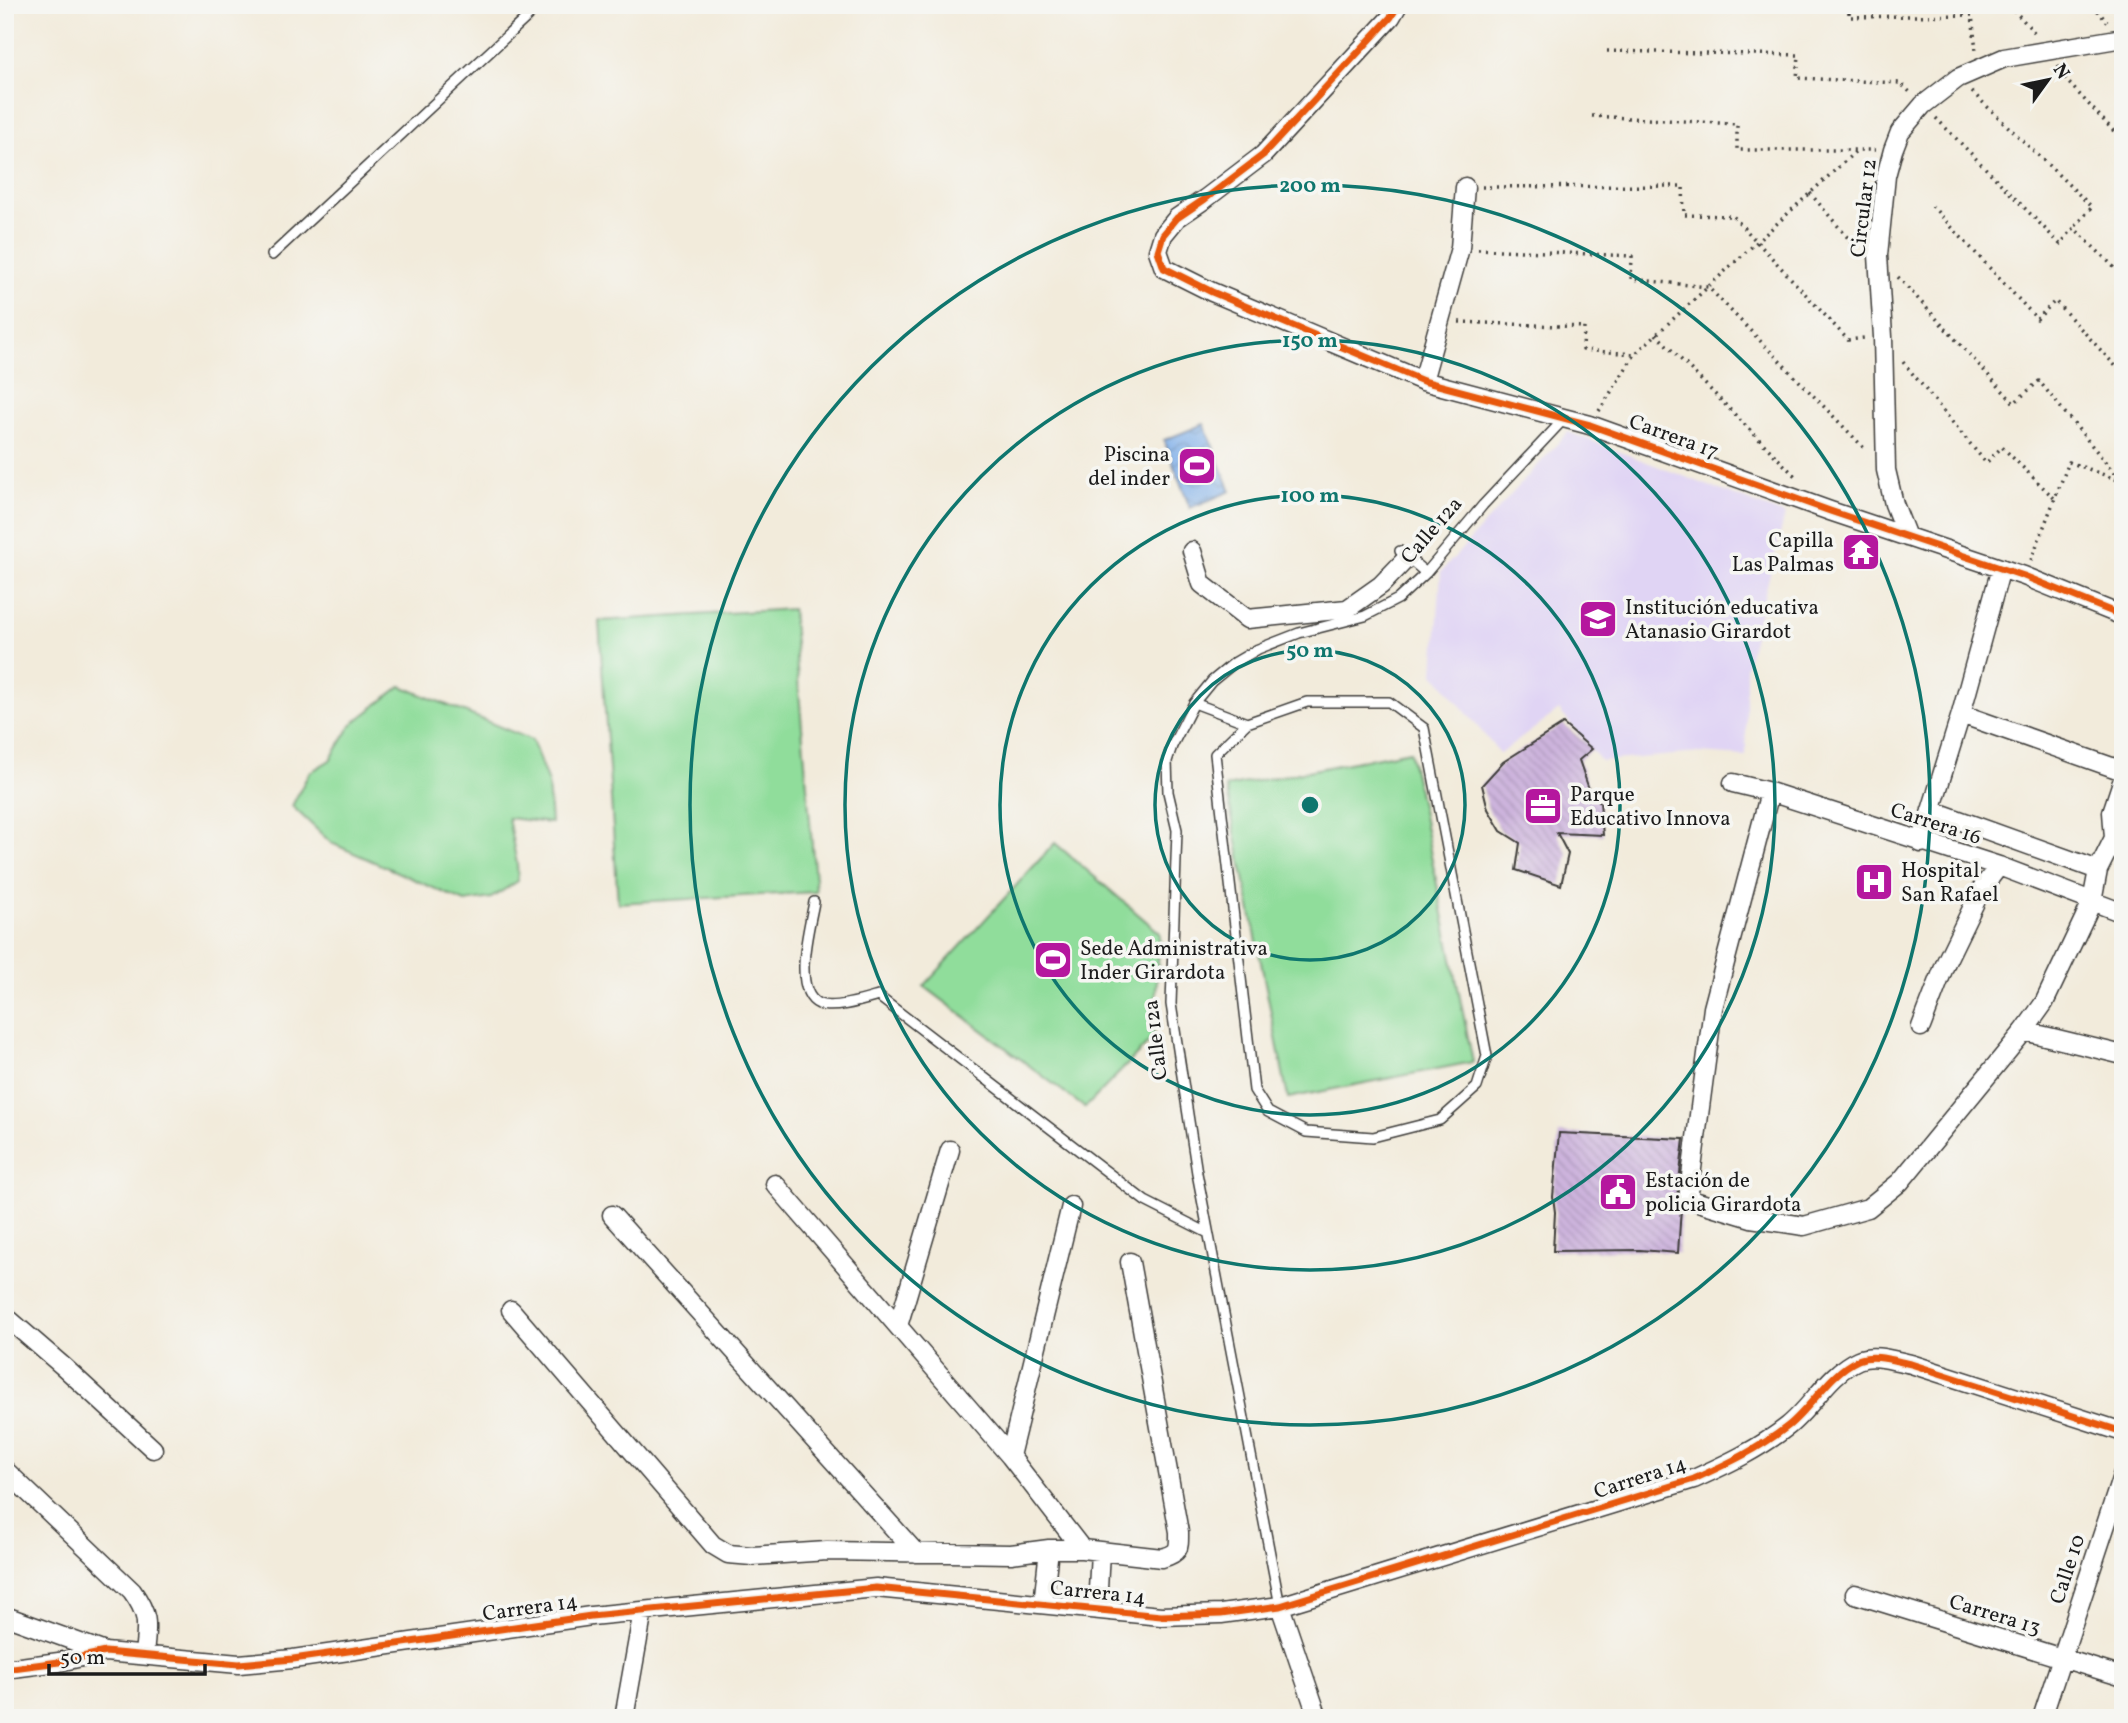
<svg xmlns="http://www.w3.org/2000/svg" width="2128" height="1723" viewBox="0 0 2128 1723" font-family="Vollkorn,serif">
<defs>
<pattern id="water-waves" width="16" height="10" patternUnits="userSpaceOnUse" patternTransform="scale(1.75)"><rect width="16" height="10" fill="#7eaee9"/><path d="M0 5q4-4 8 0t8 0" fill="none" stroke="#668dbc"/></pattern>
<pattern id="building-back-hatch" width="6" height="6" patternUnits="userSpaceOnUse" patternTransform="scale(1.75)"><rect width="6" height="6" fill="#cdb4dd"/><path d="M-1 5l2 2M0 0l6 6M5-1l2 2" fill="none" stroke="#af9abd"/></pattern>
</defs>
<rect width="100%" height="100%" fill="#f6f6f2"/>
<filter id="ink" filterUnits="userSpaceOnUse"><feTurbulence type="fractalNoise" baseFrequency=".0143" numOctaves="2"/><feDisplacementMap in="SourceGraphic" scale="14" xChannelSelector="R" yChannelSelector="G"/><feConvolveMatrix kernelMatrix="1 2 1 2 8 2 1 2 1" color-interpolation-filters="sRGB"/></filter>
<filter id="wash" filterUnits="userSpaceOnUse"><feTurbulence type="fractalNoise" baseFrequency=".00686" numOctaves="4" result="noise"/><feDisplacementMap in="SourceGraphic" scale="28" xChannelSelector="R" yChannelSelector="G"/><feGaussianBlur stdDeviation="1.57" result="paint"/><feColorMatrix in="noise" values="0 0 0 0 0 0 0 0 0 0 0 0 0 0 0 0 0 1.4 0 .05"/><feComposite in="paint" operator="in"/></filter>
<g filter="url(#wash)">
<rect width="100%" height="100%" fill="#f2ebdb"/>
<path fill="#e0d4f4" d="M1568 432 1785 515 1746 667V756L1698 753 1601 761 1559 710 1500 754 1434 673 1441 572Z"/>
<path fill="#90dd9b" stroke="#567c5c" stroke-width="2" d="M792 609 816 892 618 903 599 621Z
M401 686 532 740 548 783 551 823 508 818 517 864 518 881 491 898 465 902 331 843 292 806 309 773 330 760 352 724Z
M1410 751 1473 1062 1288 1098 1226 787Z
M1055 843 1160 933 1153 1038 1085 1108 924 986Z"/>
<path fill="url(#water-waves)" stroke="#4d6582" stroke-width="2" d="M1204 424 1231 491 1190 508 1164 440Z"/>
<g id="blocks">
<path fill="url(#building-back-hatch)" d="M1563 724 1592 749 1579 760 1590 792 1600 802 1603 835 1557 833 1568 854 1561 885 1516 870 1520 843 1501 831 1488 809 1482 785 1503 762Z
M1559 1133 1684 1139 1677 1198 1681 1208 1678 1253 1640 1250 1553 1251 1555 1212 1553 1197Z"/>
</g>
</g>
<g filter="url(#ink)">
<use href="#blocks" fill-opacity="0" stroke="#3c3b39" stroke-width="2"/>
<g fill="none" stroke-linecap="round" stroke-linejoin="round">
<g stroke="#3c3b39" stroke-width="12">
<path id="lane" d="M272 255 540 5
M1400 551 1426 573
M1194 703 1247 723 1307 702H1389L1424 728 1487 1056 1477 1087 1440 1120 1373 1137 1306 1132 1268 1112 1254 1090 1215 754 1247 723
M814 902C810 925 791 991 819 1004 833 1010 864 1000 878 996L1145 1201 1208 1233
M1280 1606 1197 1173 1171 1004 1177 830 1168 792 1167 761 1172 746 1194 703 1212 681 1234 663 1258 649 1299 633 1365 616 1398 599 1426 573 1483 505 1564 419"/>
</g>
<g stroke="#3c3b39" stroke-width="21">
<path id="street" d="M1398 5 1391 17 1263 155 1205 199 1177 218 1163 235 1158 251 1164 268 1212 292 1423 381 1590 425 1830 511 2024 576 2123 616
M1423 381 1460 248 1465 187
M1907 537 1894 504 1886 470 1883 337 1878 255 1886 176 1893 150 1900 132 1923 105 1958 78 2004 58 2123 38
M1192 551 1202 584 1247 619 1347 609 1381 585 1408 557
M1961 714 2123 771
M1733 783 1770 792 1999 866 2123 913
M1770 792 1713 1008 1688 1199 1751 1218 1804 1226 1868 1208 1900 1182 2024 1031 2044 1003 2092 902 2098 870 2114 838 2123 830
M1931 810 2098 870
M2114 838 2112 812 2123 779
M1921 843 1961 714 2001 568
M1921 1027 1946 962 1982 888 1999 866
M2024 1031 2123 1055
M775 1184 1010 1456 1082 1549
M612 1215 916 1553
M511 1310 713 1545 728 1554 752 1556 827 1551 1011 1554 1049 1549H1082L1162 1558C1180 1553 1179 1549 1179 1532L1130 1262
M5 1316 64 1367 153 1449
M898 1326 950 1150
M1010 1456 1071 1206
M5 1470 132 1591C150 1616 147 1625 144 1654
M1855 1594 2123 1677
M1043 1604 1049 1549
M1280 1606 1318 1718
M1097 1609 1100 1551
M5 1616 105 1652
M5 1669 59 1662 105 1652 239 1664 293 1659 591 1616 876 1588 1161 1616 1221 1614 1280 1606 1694 1479C1727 1464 1759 1449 1788 1426 1812 1407 1829 1373 1858 1360 1874 1353 1895 1361 1911 1364L2123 1432
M624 1718 643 1611
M2042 1718 2123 1473"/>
</g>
<path stroke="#3c3b39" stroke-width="3.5" stroke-dasharray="2 5" stroke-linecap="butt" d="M1849 5V17L1972 15 1976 50
M2009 5 2036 34
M2093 5 2107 22
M1607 51 1799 55 1797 78 1900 83 1911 93
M2058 66 2066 80 2123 141
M1972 92 2092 207 2074 228
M1592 116 1737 124V150H1875
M1936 118 2060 244 2074 228 2123 276
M1482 187 1683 186 1684 215 1733 216 1848 340 1864 338
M1810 193 1854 245 1859 247
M1932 206 2037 319 2055 301 2123 374
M1478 249 1632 256 1631 279 1708 287 1867 451
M1898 277 2014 403 2039 381 2121 481
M1459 322 1584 327 1583 350 1634 354
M1656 334 1797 478
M1903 362 1986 463 2002 447 2055 499
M1599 411 1635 354 1857 150
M2031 560 2069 462 2118 480"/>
<use href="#lane" stroke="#fff" stroke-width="9"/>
<use href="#street" stroke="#fff" stroke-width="18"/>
<g stroke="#f6f6f2" stroke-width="11">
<path id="cycleway" d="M1398 5 1391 17 1263 155 1205 199 1177 218 1163 235 1158 251 1164 268 1212 292 1423 381 1590 425 1830 511 2024 576 2123 616
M5 1669 59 1662 105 1652 239 1664 293 1659 591 1616 876 1588 1161 1616 1221 1614 1280 1606 1694 1479C1727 1464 1759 1449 1788 1426 1812 1407 1829 1373 1858 1360 1874 1353 1895 1361 1911 1364L2123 1432"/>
</g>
<use href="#cycleway" stroke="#e8590c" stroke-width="7"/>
</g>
</g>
<g fill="none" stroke="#0f766e" stroke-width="3.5">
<circle cx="1310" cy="805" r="155"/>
<circle cx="1310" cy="805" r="310"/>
<circle cx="1310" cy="805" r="465"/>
<circle cx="1310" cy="805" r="620"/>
</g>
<defs>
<g id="stadium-square" transform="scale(2.0125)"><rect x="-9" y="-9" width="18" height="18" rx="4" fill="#b5179e" stroke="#f6f6f2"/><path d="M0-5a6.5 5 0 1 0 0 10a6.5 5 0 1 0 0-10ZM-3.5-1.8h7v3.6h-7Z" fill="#fff"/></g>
<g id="temple-square" transform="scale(2.0125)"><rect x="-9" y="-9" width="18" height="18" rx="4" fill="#b5179e" stroke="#f6f6f2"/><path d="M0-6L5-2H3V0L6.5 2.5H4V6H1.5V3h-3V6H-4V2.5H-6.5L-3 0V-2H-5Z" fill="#fff"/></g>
<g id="school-square" transform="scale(2.0125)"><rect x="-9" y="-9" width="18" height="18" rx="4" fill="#b5179e" stroke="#f6f6f2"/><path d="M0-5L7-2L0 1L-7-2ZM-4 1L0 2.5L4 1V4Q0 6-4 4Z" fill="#fff"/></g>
<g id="office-square" transform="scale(2.0125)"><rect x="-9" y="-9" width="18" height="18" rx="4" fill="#b5179e" stroke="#f6f6f2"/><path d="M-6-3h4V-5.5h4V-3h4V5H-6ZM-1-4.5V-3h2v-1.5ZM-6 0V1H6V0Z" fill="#fff"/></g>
<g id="hospital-square" transform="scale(2.0125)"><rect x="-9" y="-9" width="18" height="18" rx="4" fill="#b5179e" stroke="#f6f6f2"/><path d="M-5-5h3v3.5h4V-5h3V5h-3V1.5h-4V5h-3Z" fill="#fff"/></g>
<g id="civic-square" transform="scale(2.0125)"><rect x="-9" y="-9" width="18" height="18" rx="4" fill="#b5179e" stroke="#f6f6f2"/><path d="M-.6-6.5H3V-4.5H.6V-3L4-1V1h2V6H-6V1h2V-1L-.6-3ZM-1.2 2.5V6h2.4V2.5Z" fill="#fff"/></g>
</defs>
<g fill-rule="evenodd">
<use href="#stadium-square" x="1197" y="466"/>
<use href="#temple-square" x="1861" y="552"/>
<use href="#school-square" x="1598" y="619"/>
<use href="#office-square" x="1543" y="806"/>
<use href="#hospital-square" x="1874" y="882"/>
<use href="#stadium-square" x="1053" y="960"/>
<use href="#civic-square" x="1618" y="1192"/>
</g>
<g text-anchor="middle" stroke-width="7" stroke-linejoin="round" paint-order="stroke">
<g font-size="21" fill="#1c1c1c" stroke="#f6f6f2">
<text transform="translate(1863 208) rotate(-83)" y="7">Circular 12</text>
<text transform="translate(1674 436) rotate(20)" y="7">Carrera 17</text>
<text transform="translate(1431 530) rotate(-49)" y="7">Calle 12a</text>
<text transform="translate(1936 823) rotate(18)" y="7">Carrera 16</text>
<text transform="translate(1155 1040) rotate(-97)" y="7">Calle 12a</text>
<text transform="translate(1640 1477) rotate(-18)" y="7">Carrera 14</text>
<text transform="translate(2067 1569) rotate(-72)" y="7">Calle 10</text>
<text transform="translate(1098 1592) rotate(6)" y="7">Carrera 14</text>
<text transform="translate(530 1607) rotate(-8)" y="7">Carrera 14</text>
<text transform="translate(1995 1614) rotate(17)" y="7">Carrera 13</text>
</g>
<g font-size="21" fill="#1c1c1c" stroke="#f6f6f2" text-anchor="start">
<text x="1170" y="461" text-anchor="end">Piscina<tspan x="1170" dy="24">del inder</tspan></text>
<text x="1834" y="547" text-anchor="end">Capilla<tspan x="1834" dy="24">Las Palmas</tspan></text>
<text x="1625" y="614">Institución educativa<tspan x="1625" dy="24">Atanasio Girardot</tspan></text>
<text x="1570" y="801">Parque<tspan x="1570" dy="24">Educativo Innova</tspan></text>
<text x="1901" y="877">Hospital<tspan x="1901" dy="24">San Rafael</tspan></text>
<text x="1080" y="955">Sede Administrativa<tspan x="1080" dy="24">Inder Girardota</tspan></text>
<text x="1645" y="1187">Estación de<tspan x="1645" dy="24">policia Girardota</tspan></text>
</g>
</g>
<circle cx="1310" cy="805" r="10" fill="#0f766e" stroke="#f6f6f2" stroke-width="3.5"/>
<g font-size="21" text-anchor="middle" font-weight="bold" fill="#0f766e" stroke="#f6f6f2" stroke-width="7" stroke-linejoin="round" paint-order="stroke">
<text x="1310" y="192">200 m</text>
<text x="1310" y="347">150 m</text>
<text x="1310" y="502">100 m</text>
<text x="1310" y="657">50 m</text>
</g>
<rect width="2128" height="1723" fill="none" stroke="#f6f6f2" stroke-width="28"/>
<g transform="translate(2048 80) rotate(57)" stroke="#f6f6f2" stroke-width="5" paint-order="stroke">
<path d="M0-5L12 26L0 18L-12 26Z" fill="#1c1c1c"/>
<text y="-10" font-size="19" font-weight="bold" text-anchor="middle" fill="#1c1c1c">N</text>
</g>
<path d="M49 1664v10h156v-10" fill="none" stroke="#1c1c1c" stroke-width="3.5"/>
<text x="60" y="1664" font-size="21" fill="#1c1c1c" stroke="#f6f6f2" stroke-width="5" paint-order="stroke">50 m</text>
</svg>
